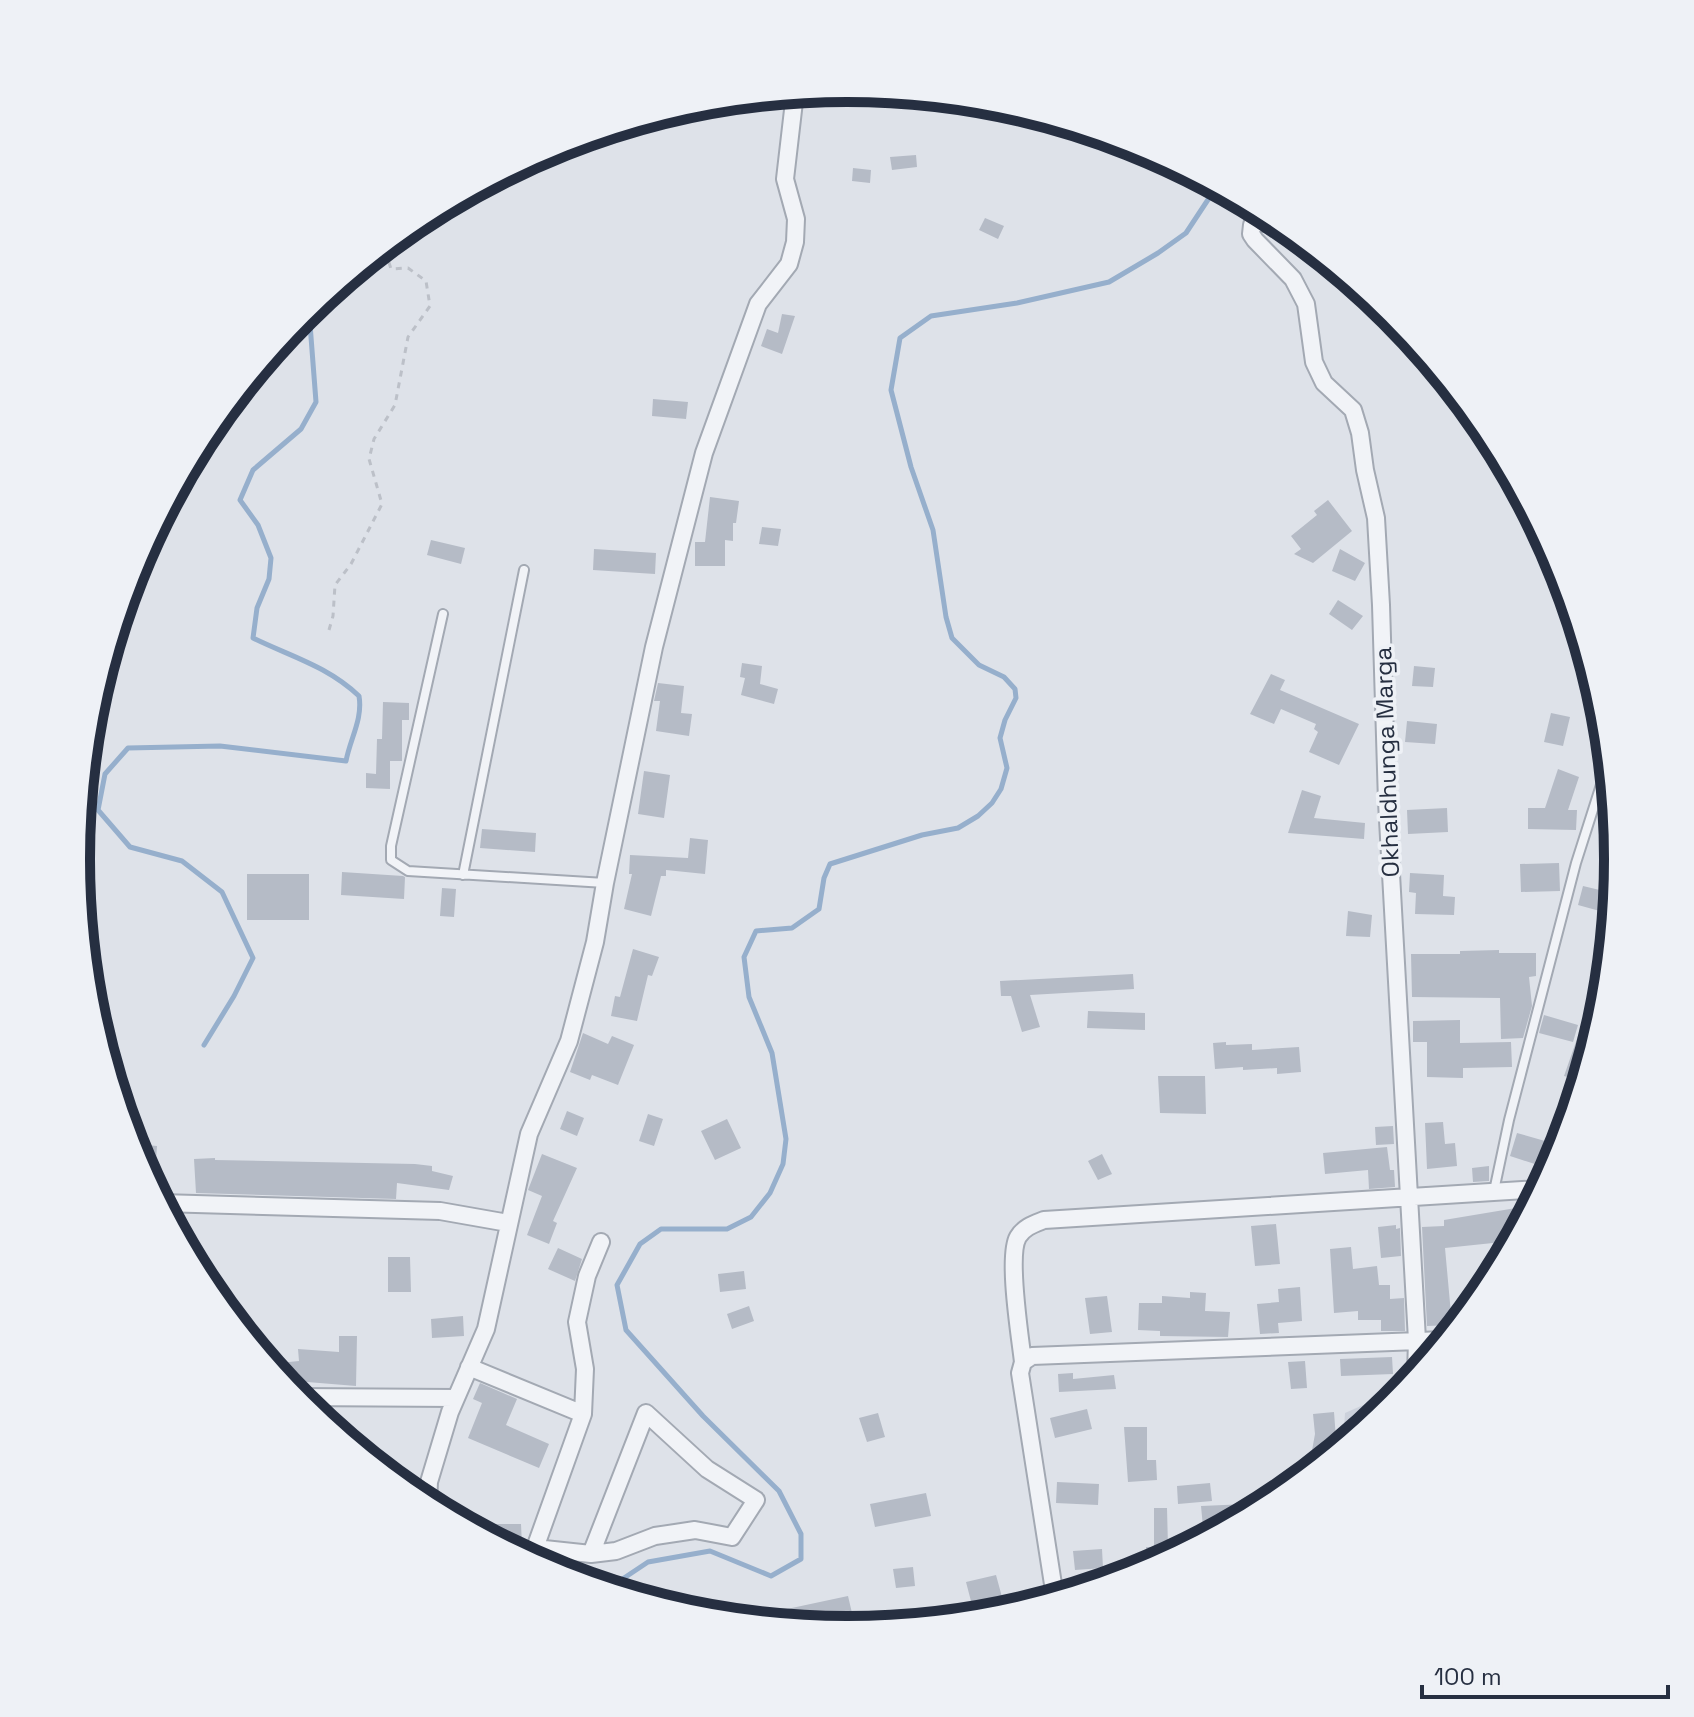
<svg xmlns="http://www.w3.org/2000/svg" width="1694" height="1717" viewBox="0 0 1694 1717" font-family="'Space Grotesk',sans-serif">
<rect width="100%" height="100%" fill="#dee2e9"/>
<path fill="#ccd1db" d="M1404 1387 1392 1404 1343 1444 1345 1413Z"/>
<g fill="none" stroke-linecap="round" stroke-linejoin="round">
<path stroke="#96afcc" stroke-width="5" d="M474 188H488L493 178
M204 1045 234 996 253 958 222 892 182 861 130 847 98 810 105 774 128 748 220 746 346 761C350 739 363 719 359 696 327 666 292 657 253 638L257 608 269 579 271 558 258 525 240 500 253 470 301 429 316 402 309 311 362 273 361 265
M609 1588 648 1562 710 1551 771 1576 801 1559V1534L779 1491 703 1416 626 1330 617 1285 640 1244 661 1229H727L751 1217 770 1193 783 1164 786 1139 772 1053 749 997 744 957 756 931 792 928 819 909 824 878 830 864 922 835 958 828 978 816 992 803 1001 789 1007 768 1000 738 1005 720 1016 698 1015 689 1004 677 979 665 952 638 946 617 933 530 911 467 891 390 900 338 931 316 1017 303 1109 282 1158 253 1186 233 1217 186"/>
</g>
<path fill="#b5bbc6" d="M916 155 917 167 892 170 890 157Z
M853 168 871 170 870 183 852 181Z
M985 218 1004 226 998 239 979 230Z
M782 314 795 316 782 354 761 346 767 329 778 333Z
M653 399 688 402 686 419 652 416Z
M710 497 739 501 736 523H733V541L725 540V566H695V542H705Z
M1328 500 1352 531 1313 563 1294 554 1301 549 1291 536 1317 515 1314 511Z
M762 527 781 529 778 546 759 544Z
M431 540 465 548 461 564 427 555Z
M594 549 656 553 655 574 593 570Z
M1340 549 1365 563 1355 581 1332 571Z
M1338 600 1363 616 1352 630 1329 614Z
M742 663 762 666 760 684 778 689 774 704 741 695 745 678 740 677Z
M1414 666 1435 668 1433 687 1412 686Z
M1271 674 1285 680 1280 690 1359 724 1339 765 1309 752 1318 732 1314 729 1316 724 1281 709 1274 724 1250 714Z
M658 683 684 686 681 713 692 714 689 736 656 731 660 701H654Z
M383 702 409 703V720H402V761H390V789L366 788V773L376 774 377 739H382Z
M1551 713 1570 717 1563 746 1544 742Z
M1407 721 1437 724 1435 744 1405 742Z
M1558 769 1579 777 1568 810H1577L1576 830 1528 829V808H1545Z
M644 771 670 775 664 818 638 814Z
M1302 790 1321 796 1314 818 1365 823 1364 839 1288 833Z
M1447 808 1448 832 1408 834 1407 810Z
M482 829 536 833 535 852 480 848Z
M690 838 708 840 705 874 666 870V876H661L651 916 624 909 632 874H629L630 855 688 858Z
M1559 863 1560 891 1521 892 1520 864Z
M342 872 403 876 405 877 404 899 341 895Z
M1410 873 1444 875 1443 896 1455 897 1454 915 1415 914 1416 893 1409 892Z
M247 874H309V920H247Z
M1583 886 1612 893 1607 913 1578 905Z
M442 888 456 889 454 917 440 916Z
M1348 911 1372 915 1370 937 1346 936Z
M633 949 659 957 652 976 648 975 637 1021 611 1016 615 996 620 997Z
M1499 950V953H1536V976L1529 977 1532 1006 1523 1038 1501 1039 1500 998 1412 997 1411 954H1460V951Z
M1133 974 1134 989 1030 995 1040 1027 1022 1032 1011 996H1001L1000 981Z
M1088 1011 1145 1013V1030L1087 1028Z
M1544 1015 1578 1025 1573 1042 1539 1033Z
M1460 1020V1043L1511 1042 1512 1067 1463 1068V1078L1427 1077V1042H1413V1021Z
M583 1033 608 1044 612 1036 634 1045 618 1085 592 1075 590 1080 570 1072Z
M1578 1036 1593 1041 1581 1081 1564 1076Z
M1226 1042V1045L1252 1044V1050L1299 1047 1301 1072 1277 1074V1068L1243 1070V1067L1215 1069 1213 1043Z
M1158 1076H1205L1206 1114 1160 1113Z
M567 1111 584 1118 577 1136 560 1129Z
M648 1114 663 1119 654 1146 639 1141Z
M727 1119 741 1148 715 1160 701 1131Z
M1443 1122 1445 1144 1455 1143 1457 1166 1427 1169 1425 1123Z
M1393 1126 1394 1144 1376 1145 1375 1127Z
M1517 1133 1545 1141 1538 1165 1510 1156Z
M136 1144 157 1146 154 1189 136 1155Z
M1387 1147 1390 1170H1394L1395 1187 1369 1189 1368 1170 1325 1174 1323 1153Z
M542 1154 577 1168 553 1221 557 1223 549 1244 527 1235 542 1196 528 1190Z
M1102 1154 1112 1174 1098 1180 1088 1161Z
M215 1158V1160L415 1164 432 1166V1171L453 1176 449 1190 397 1183 396 1199 196 1193 194 1159Z
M1489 1166V1181L1473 1182 1472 1168Z
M1516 1208 1517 1232 1512 1241 1445 1248 1452 1325 1427 1326 1422 1227 1444 1226V1220Z
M1276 1224 1280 1264 1255 1266 1251 1226Z
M1396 1225V1229L1400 1228 1401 1256 1381 1258 1378 1227Z
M1351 1247 1353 1269 1377 1266 1379 1285H1390V1299L1404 1298 1405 1331H1381V1320H1358V1311L1334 1313 1330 1249Z
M558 1248 582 1259 575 1281 548 1269Z
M388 1257H410L411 1292H388Z
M744 1271 746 1289 720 1292 718 1274Z
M1300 1287 1302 1321 1278 1323 1279 1333 1260 1334 1257 1304 1279 1302 1278 1289Z
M1190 1292 1206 1293 1205 1311 1230 1312 1228 1337 1160 1336V1331L1138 1330 1139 1303H1162V1296L1190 1298Z
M1107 1296 1112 1332 1090 1334 1085 1298Z
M749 1306 754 1321 732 1329 727 1314Z
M463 1316 464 1336 432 1338 431 1319Z
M339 1336H357L356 1386 283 1380 269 1364 299 1361 298 1349 339 1352Z
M1392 1357 1393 1374 1341 1376 1340 1359Z
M1305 1361 1307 1388 1291 1389 1288 1362Z
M1073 1373V1379L1114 1375 1116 1389 1059 1392 1058 1374Z
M480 1383 517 1399 506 1425 549 1444 539 1468 468 1438 482 1403 473 1399Z
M1087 1409 1092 1429 1055 1438 1050 1418Z
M1334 1412 1336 1439 1334 1452 1324 1459 1311 1456 1315 1434 1313 1414Z
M878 1413 885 1437 867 1442 859 1418Z
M1124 1427H1147V1460H1156L1157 1480 1128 1482Z
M1057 1482 1099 1484 1098 1505 1056 1503Z
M1210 1483 1212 1501 1178 1504 1177 1486Z
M926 1493 931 1516 875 1527 870 1504Z
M1270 1503 1244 1516 1219 1518 1220 1529 1204 1538 1201 1506Z
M1154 1508H1167L1168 1547H1187L1147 1568 1146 1547H1154Z
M490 1524H521L522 1546H506L490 1538Z
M1102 1549 1103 1568 1075 1570 1073 1551Z
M913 1567 915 1586 896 1588 893 1569Z
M996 1575 1002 1597 972 1605 966 1582Z
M1018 1593 1021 1607 1006 1612 1003 1597Z
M848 1596 852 1613 848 1614 846 1629 824 1627 823 1621 807 1626 791 1624 787 1609Z"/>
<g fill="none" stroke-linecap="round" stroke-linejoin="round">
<g stroke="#a3a9b3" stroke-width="12">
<path id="service" d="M443 614 391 846V860L408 871 605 883
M463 875 524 570
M1494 1191 1509 1120 1576 863 1606 769"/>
</g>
<g stroke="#a3a9b3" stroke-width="20">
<path id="minor" d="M1289 229 1261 222 1252 225 1251 234 1255 240 1293 279 1306 304 1314 362 1324 383 1353 410 1360 433 1365 470 1376 518 1381 605 1387 802 1417 1340 1416 1374
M161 1203 440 1211 508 1223
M1023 1362C1020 1336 1007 1256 1018 1237 1024 1227 1034 1224 1044 1220L1540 1189
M469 1367 583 1414
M296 1397 456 1398
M428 1505 429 1482 450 1412 486 1329 529 1134 569 1041 595 942 605 883 654 647 704 453 758 304 789 264 795 242 796 219 785 179 795 93
M535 1548 583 1414 585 1369 577 1322 587 1276 601 1242
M531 1560 535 1548 591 1554 616 1551 655 1536 695 1530 732 1537 756 1500 707 1469 646 1413 591 1554
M1055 1597 1020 1373 1023 1362 1032 1356 1444 1340
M857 1628 858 1626"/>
</g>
<path stroke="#bcc0c8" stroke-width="3" stroke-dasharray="6 6" stroke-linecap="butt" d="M449 201 457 200V197
M329 630 333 616 335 585 351 564 382 504 369 459 374 439 395 405 408 337 430 306 426 281 408 268 391 269 384 246"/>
<use href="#service" stroke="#f1f3f7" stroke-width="8"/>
<use href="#minor" stroke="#f1f3f7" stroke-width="16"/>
</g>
<g text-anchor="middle" stroke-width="7" stroke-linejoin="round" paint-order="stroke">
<g font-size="24" fill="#262f41" stroke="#eef1f6">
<text transform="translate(1387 762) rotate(-92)" y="8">Okhaldhunga Marga</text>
</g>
</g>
<path d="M0 0H1694V1717H0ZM90 859a757 757 0 1 1 1514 0a757 757 0 1 1-1514 0Z" fill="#eef1f6" fill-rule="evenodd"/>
<path fill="none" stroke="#262f41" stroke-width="10" d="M90 859a757 757 0 1 1 1514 0a757 757 0 1 1-1514 0Z"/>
<path d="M1422 1685v12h246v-12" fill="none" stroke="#262f41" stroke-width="4"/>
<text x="1434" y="1685" font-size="24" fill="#262f41" stroke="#eef1f6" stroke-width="6" paint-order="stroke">100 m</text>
</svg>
